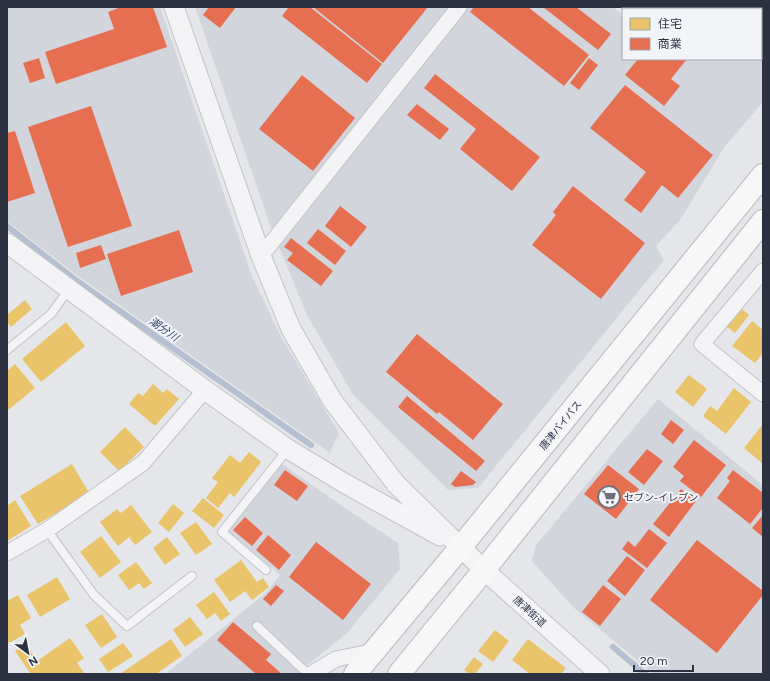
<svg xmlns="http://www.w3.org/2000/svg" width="770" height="681" viewBox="0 0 770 681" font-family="Figtree,'Noto Sans JP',sans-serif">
<rect width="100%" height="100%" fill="#e4e6e9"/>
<path fill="#d3d5dc" d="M7 7H160L252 276 281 337 339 433 330 453 78 276 7 221Z
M195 7H613L623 15V59H761V9H667L669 7H763V102L725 146 680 220 656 246 664 260 478 488 448 490 353 395 307 315 270 225Z
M658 399 763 485V674H654L574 608 532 561 536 545Z
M282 464 345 508 398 543 400 569 347 633 309 664 300 674H165L266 593 280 575 227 530Z"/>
<path fill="#e9c46a" d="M638 7H661L659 9H637Z
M25 300 32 309 11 327 7 322V315Z
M742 309 749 315 735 333 727 327Z
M752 321 763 330V353L755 363 732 346Z
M66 322 85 346 41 382 22 359Z
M15 364 35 388 7 411V371Z
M689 375 707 389 693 407 675 392Z
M153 384 163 393 167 389 179 399 155 426 129 404 138 393 143 396Z
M734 388 751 402 726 434 703 416 710 406 717 411Z
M763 424V464L744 448Z
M125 427 144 447 119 471 100 452Z
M249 452 261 462 234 497 230 493 218 508 206 498 218 482 212 478 230 455 240 463Z
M72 464 89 493 38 524 20 496Z
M203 498 224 515 214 528 192 511Z
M15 500 31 526 7 541V506Z
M173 504 184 513 169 532 158 523Z
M131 505 152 532 135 545 129 537 118 546 100 522 117 509 121 513Z
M196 522 212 544 196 555 180 533Z
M101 536 121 562 100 578 80 552Z
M167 537 180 554 165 565 153 548Z
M241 560 257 582 263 578 269 587 252 600 245 591 230 602 214 580Z
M136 562 152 583 144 589 139 583 129 590 118 575Z
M57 577 70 599 40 617 27 595Z
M214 592 230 614 221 621 215 613 207 619 196 605Z
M18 595 31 618 20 625 25 634 9 643 7 640V601Z
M102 614 117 637 101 648 85 625Z
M190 617 203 634 185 647 173 630Z
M495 630 509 641 493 662 478 651Z
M70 638 84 658 77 663 85 674H31L15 651 26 644 37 661Z
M171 639 182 656 156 674H120Z
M528 639 566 668 561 674H530L512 660Z
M123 643 133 656 108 672 99 659Z
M474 657 483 664 475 674H469L464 670Z"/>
<path fill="#e76f51" d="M121 7H153L167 47 56 84 45 52 114 29 108 12Z
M209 7H236L220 28 203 15Z
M289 7H310L382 64 367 83 282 16Z
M313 7H428L383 63Z
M474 7H528L589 55 564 86 470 12Z
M543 7H576L611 34 598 50Z
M679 7H700L703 9H678Z
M743 7H763V24L761 22V9H744L743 8Z
M39 58 45 78 30 83 23 63Z
M589 58 598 65 579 90 570 83Z
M638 59H687L671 79 680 86 664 106 625 75Z
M435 74 540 157 512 191 460 149 476 129 424 88Z
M302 75 355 118 313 171 259 129Z
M625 85 713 155 678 198 662 185 641 213 624 200 646 172 590 128Z
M417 104 449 129 440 140 407 115Z
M91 106 132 226 68 247 28 127Z
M15 131 35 193 7 202V133Z
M573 186 645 243 601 299 532 245 556 215 553 212Z
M340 206 367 227 351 247 325 226Z
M318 229 346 251 335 265 307 243Z
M179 230 193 272 121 296 107 254Z
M291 238 333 271 321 286 287 260 293 253 284 247Z
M101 245 106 259 80 268 76 253Z
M417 334 503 404 473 440 439 412 437 414 386 372Z
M407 396 485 461 476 471 398 407Z
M671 420 684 430 673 444 661 434Z
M694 440 726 465 701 497 680 481 684 476 673 467Z
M647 449 663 461 644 485 628 472Z
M608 465 639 489 616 519 584 494Z
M285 470 308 486 297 501 274 485Z
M733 470 763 493V508L750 524 717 498 730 481 727 478Z
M461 471 476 482 473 485 455 487 451 484Z
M681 489 696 501 669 537 653 524Z
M763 515V537L752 528Z
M245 517 263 533 252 546 233 530Z
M649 529 667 543 647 568 622 549 628 541 635 547Z
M268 535 291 555 279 570 256 550Z
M697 540 763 591V595L717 653 650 600Z
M316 542 371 584 343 620 289 577Z
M627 556 645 570 625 596 607 581Z
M276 585 284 591 271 606 263 599Z
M603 585 621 599 600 626 582 612Z
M233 622 271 654 266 660 282 674H256L217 640Z"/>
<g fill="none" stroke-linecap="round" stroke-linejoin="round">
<path stroke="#b4c0d2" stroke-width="6" d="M7 226 77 281 311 445
M613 647 645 674"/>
<g stroke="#c2c4c7" stroke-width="10">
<path id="service" d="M7 350 51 314 69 289
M47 530 94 595 127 626 192 576
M266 570 222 532 288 449
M257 626 308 674"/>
</g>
<g stroke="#c2c4c7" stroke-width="17">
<path id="minor" d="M715 7 718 9
M761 44 763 45
M261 256 459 7
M763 271 702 344 763 394
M7 553 47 530 143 463 205 390
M311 674 336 659 375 651"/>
</g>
<g stroke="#c2c4c7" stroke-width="21">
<path id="tertiary" d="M174 7 261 256 291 329 332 400 396 484 484 570 600 674
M7 243 205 390 288 449 344 483 440 536"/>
</g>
<g stroke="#b7b9bd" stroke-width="24">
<path id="trunk" d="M355 674 460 548 763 175
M399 674 484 570 763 221"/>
</g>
<use href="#service" stroke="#f4f4f6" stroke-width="8"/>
<use href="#minor" stroke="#f4f4f6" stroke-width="15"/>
<use href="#tertiary" stroke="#f4f4f6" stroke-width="19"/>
<use href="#trunk" stroke="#f7f7f8" stroke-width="22"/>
</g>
<defs>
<g id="supermarket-ring" transform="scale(1.15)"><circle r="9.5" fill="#f3f4f8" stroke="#6c707c" stroke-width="1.5"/><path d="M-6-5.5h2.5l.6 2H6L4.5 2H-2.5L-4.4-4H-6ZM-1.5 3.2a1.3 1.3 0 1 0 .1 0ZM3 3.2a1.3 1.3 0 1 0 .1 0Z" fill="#6c707c"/></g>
</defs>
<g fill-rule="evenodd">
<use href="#supermarket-ring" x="609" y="497"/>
</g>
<g text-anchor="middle" stroke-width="4" stroke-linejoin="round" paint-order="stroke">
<g font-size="10" fill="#2c3141" stroke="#f3f4f8">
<text transform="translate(560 425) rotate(-51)" y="4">唐津バイパス</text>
<text transform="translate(530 611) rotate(42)" y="4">唐津街道</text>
</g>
<g font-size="10" fill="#2c3141" stroke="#f3f4f8" text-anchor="start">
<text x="624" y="501">セブン-イレブン</text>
</g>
<g font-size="11" font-style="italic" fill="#384b73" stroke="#f3f4f8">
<text transform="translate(164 329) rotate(35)" y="4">潮分川</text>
</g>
</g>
<rect width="770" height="681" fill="none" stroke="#2c3141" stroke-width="16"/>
<rect x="622" y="8" width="140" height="52" fill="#f3f4f8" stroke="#a3a6af"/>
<rect x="630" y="18" width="20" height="12" fill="#e9c46a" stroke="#a3a6af"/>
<text x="658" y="28" font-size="12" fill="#2c3141">住宅</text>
<rect x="630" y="38" width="20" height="12" fill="#e76f51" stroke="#a3a6af"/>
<text x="658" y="48" font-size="12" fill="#2c3141">商業</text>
<g transform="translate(28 653) rotate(148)" stroke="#f3f4f8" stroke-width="3" paint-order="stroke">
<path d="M0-3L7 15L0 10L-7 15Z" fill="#2c3141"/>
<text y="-6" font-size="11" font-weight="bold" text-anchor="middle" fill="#2c3141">N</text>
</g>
<path d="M634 665v6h59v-6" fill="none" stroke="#2c3141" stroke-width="2"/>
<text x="640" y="665" font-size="12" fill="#2c3141" stroke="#f3f4f8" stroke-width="3" paint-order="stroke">20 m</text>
</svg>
